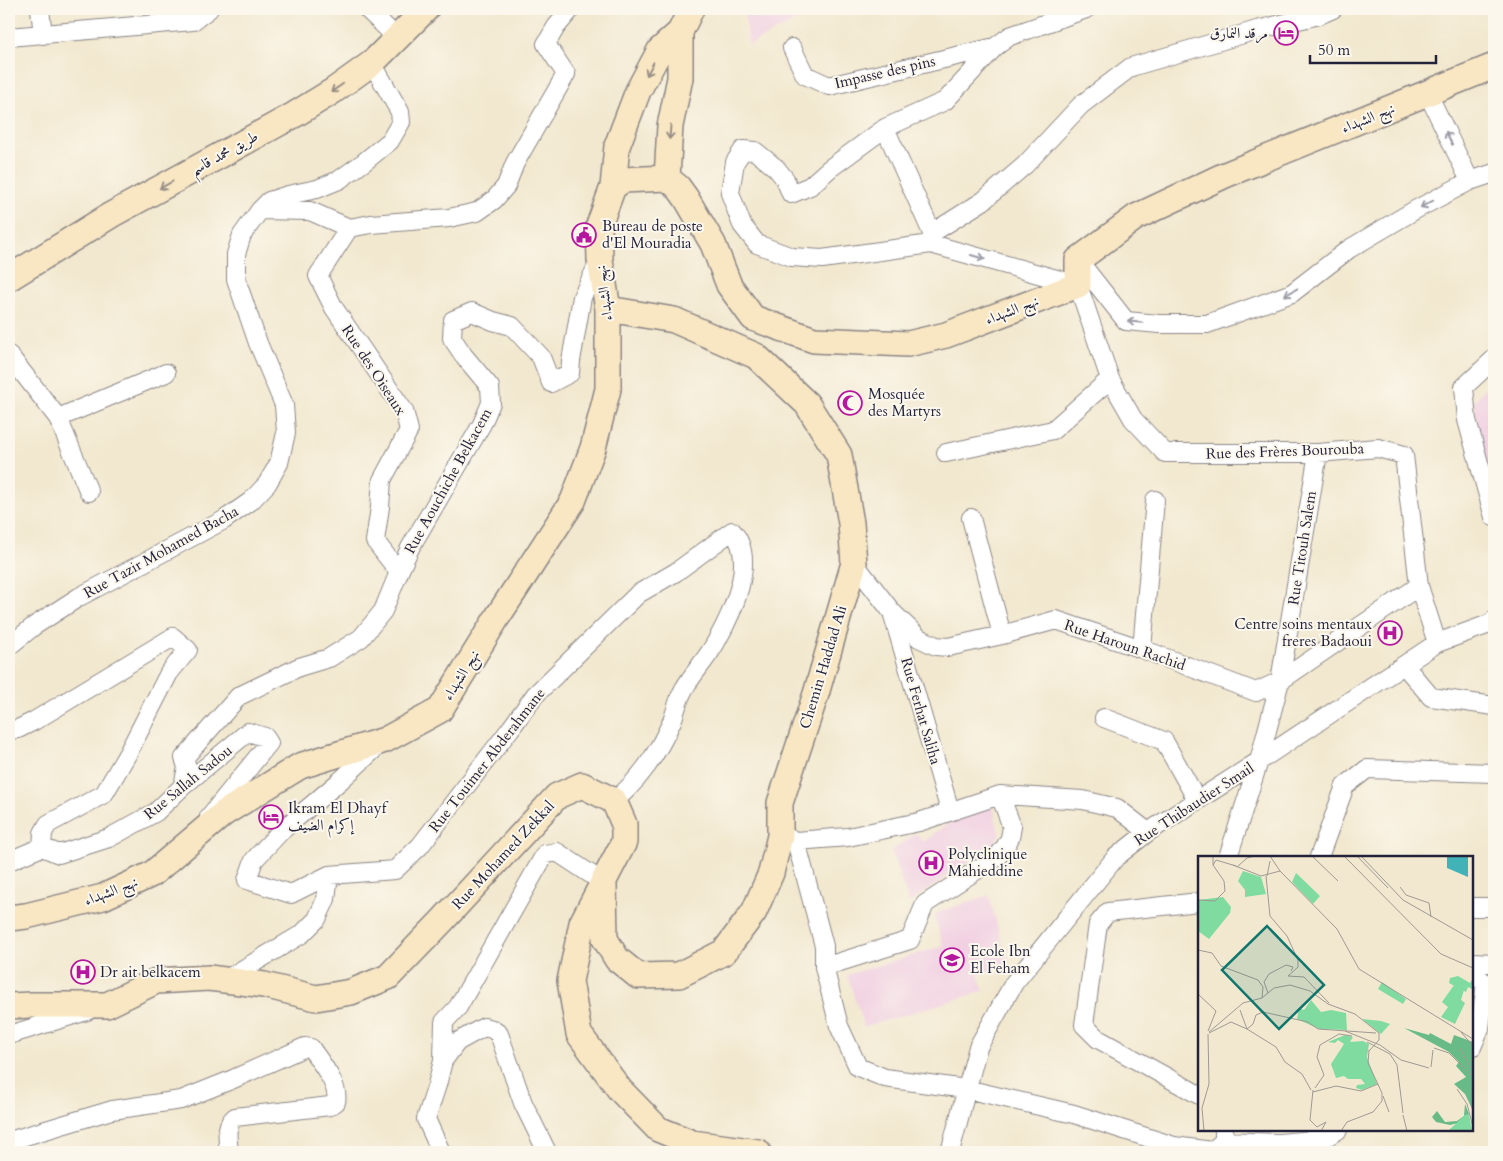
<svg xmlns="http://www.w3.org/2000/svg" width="1503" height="1161" viewBox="0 0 1503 1161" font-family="Cardo,Amiri,serif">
<rect width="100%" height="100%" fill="#fbf7ec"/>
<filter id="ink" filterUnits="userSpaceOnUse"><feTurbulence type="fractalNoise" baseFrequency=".02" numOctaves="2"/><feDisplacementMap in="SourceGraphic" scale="10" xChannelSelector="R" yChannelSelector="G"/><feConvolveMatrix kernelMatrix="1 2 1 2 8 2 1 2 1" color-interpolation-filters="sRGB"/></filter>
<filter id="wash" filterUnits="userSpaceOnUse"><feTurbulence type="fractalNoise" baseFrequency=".0096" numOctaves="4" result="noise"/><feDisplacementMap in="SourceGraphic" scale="20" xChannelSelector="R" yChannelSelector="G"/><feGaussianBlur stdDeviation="1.12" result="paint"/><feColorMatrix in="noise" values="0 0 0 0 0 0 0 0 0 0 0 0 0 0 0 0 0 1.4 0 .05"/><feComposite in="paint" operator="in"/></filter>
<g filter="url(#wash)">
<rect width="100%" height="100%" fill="#f2e8cf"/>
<path fill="#f1d0e2" d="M746 9H818L749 45 744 12Z
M1494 378V504L1488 505 1474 401Z
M993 807 999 834 995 844 909 903 891 851 916 833 923 842 950 822Z
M989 895 1000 936 1010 964 978 975 984 991 864 1027 847 975 943 946 934 914Z"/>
</g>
<g filter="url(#ink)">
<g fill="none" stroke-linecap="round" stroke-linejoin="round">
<g stroke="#8a8585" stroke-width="20">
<path id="street" d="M40 9 43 35
M367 9 397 38
M1086 9 1010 36 995 47 945 101 885 128 829 169 810 186 791 194 785 179 776 168 755 151 743 150 735 162 730 193 742 225 757 244 792 257 822 259 931 244 932 233 983 201 1025 165 1081 105 1131 67 1257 30 1319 15 1333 9
M9 37 193 21 209 9
M792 48 805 75 829 86 995 47
M1428 94 1470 181
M885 128 932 233
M260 210 310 211 349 228 371 224 449 218 477 212 494 200 506 186 515 163 566 74 546 44 556 27 571 9
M349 228 318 276 334 308 404 411 409 430 382 480 380 507 375 541 399 572
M931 244 1078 285 1110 379 1133 419 1165 453H1318L1378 448 1404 455 1419 586 1437 643
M1078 260 1126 321 1159 324H1207L1292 293 1349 249 1415 210 1470 181 1494 173
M9 355 58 418 89 492
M1494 359 1464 387 1467 420 1494 517
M58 418 166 373
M946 453 1053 430 1110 379
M971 518 1002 635
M854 563 892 612 919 638 936 646 948 647 1002 635 1056 620 1142 649 1256 692 1280 681 1419 586
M892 612 950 811
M9 646 34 626 79 597 224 520 251 501 267 484 279 463 286 433 284 405 258 343 236 279V254L242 235 260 210 269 201 288 195 317 189 339 180 364 162 390 141 401 122 400 112 372 63
M1142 649 1155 500
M1404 665 1431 697 1494 706
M1104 718 1164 741 1197 800
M9 730 18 729 34 721 173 637 188 650 169 673 128 753 104 794 48 824 43 833 42 847 59 854 109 838 156 812 183 786 248 732 265 737 269 743 209 817
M381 743 340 781 281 831 254 860 247 880 291 894 329 875 395 870 420 846 511 728 535 695 638 594 676 572 732 531C758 559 732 614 716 642 707 659 693 673 684 689 678 699 676 711 672 721 658 753 641 779 614 801
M183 786 187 767 184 758 239 696 299 667 329 658 361 638 383 611 399 572 410 548 482 424 491 403 490 387 464 356 452 338 453 320 472 312 493 321 512 326 541 357 551 383 570 373 571 361 582 297 600 260
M785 837 796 841 848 837 919 822 1000 795 1083 800 1117 808 1148 832
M796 841 824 946V967L839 1026 858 1067 885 1078 966 1089 1074 1114 1174 1146 1212 1151 1224 1141V1130
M1228 857 1259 761 1437 643 1492 623 1494 620
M1319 857 1345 786 1367 769 1494 773
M9 861 42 847
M1199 902 1108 912 1098 924 1084 1025 1098 1039 1199 1095
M1472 907H1494
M1472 962 1494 963
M824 967 910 940 925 904 997 857 1005 847 1010 838 1012 827 1000 795
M1472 974 1486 983 1480 1028 1472 1047
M225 980 302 934 317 919 326 899 329 875
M9 1035 87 1011
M443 1061 457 1042 484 1027 492 1029 499 1034 523 1103 547 1152
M9 1141 112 1110 181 1100 231 1080 305 1047 311 1048C320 1062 340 1085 336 1102L330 1106 235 1117C224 1126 228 1139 229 1152
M1224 1141 1279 1143 1323 1139 1338 1130
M441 1152 426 1119 437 1085 443 1061 444 1022 458 1007 545 854 557 852 604 883
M950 1152 978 1047 1014 983 1116 857 1148 832 1259 761 1280 681 1318 453"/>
</g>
<g stroke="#8a8585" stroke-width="28">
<path id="secondary" d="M667 178 670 126 680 78V32
M613 187 617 146 638 91 660 50 680 32 691 9
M9 278 111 215 294 115 333 91 372 63 426 9
M604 884 605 939 617 959 638 976 679 975 724 952 754 912 771 873 780 836V803L816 694 854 563 851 523 839 455 807 404 756 356 674 320 608 309
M9 918 26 916 103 897 152 874 224 813 300 766 385 740 440 710 498 616 573 501 593 448 608 389V309L600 260 599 225 613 187 623 180 667 178 678 187 686 198 713 244 729 285 753 318 814 340 908 344 946 335 1078 285V260L1136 217 1225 175 1494 66
M9 1006 32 1005H107L156 981 209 978 264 985 316 998 351 992 388 977 442 921 557 796 582 785 614 801 624 824V842L582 923 570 981 579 1034 620 1090 658 1129 692 1143 758 1152"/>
</g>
<use href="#street" stroke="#fff" stroke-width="18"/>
<use href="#secondary" stroke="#f9e7c3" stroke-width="25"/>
</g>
<defs><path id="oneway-shaft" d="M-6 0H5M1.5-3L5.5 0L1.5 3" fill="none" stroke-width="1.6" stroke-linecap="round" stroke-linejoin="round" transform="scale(1.25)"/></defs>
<g stroke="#988e86">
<use href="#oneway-shaft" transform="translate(650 69) rotate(118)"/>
<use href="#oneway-shaft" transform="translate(337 88) rotate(145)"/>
<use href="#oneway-shaft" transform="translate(670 132) rotate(95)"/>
<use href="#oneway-shaft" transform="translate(166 185) rotate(151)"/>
</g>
<g stroke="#9c9ca7">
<use href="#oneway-shaft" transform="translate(1449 138) rotate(-116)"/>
<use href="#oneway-shaft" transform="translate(1427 204) rotate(152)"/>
<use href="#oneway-shaft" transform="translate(978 257) rotate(16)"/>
<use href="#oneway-shaft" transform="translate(1291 292) rotate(151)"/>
<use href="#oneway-shaft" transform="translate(1135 322) rotate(-175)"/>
</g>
</g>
<defs>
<g id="hotel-ring" transform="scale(1.25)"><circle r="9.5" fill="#fbf7ec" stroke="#b5179e" stroke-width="1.5"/><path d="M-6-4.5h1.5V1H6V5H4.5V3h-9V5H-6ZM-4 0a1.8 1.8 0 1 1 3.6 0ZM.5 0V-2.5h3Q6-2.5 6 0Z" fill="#b5179e"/></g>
<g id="civic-ring" transform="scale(1.25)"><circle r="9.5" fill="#fbf7ec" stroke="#b5179e" stroke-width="1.5"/><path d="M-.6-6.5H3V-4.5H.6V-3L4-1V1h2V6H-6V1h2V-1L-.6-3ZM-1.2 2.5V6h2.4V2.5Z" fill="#b5179e"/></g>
<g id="mosque-ring" transform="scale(1.25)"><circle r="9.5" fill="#fbf7ec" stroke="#b5179e" stroke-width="1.5"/><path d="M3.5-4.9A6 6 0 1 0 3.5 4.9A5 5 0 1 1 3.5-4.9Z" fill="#b5179e"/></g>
<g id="hospital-ring" transform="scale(1.25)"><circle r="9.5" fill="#fbf7ec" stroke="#b5179e" stroke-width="1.5"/><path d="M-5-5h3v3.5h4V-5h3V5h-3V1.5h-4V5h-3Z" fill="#b5179e"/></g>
<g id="school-ring" transform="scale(1.25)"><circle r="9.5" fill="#fbf7ec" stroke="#b5179e" stroke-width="1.5"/><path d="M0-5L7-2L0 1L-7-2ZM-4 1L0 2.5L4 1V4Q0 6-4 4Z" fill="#b5179e"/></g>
</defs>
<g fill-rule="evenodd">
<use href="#hotel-ring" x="1286" y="33"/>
<use href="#civic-ring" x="584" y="235"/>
<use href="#mosque-ring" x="850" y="403"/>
<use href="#hospital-ring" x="1390" y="633"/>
<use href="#hotel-ring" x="271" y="817"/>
<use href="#hospital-ring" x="931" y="863"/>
<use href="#school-ring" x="952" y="960"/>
<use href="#hospital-ring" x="83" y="972"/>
</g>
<g text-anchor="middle" stroke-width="4" stroke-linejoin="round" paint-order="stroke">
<g font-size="15" fill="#22223b" stroke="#fbf7ec" text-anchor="start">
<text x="1268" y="38" text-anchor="end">مرقد النمارق</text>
<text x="602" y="231">Bureau de poste<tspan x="602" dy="17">d'El Mouradia</tspan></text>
<text x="868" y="399">Mosquée<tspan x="868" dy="17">des Martyrs</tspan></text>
<text x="1372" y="629" text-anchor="end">Centre soins mentaux<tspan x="1372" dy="17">freres Badaoui</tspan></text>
<text x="288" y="813">Ikram El Dhayf<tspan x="288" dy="17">إكرام الضيف</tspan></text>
<text x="948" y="859">Polyclinique<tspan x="948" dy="17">Mahieddine</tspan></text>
<text x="970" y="956">Ecole Ibn<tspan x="970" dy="17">El Feham</tspan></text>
<text x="100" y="977">Dr ait belkacem</text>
</g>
<g font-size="15" fill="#22223b" stroke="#fbf7ec">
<text transform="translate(885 72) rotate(-13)" y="5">Impasse des pins</text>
<text transform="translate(1368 118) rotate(-22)" y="5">نهج الشهداء</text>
<text transform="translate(224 153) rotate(-29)" y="5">طريق محمد قاسم</text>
<text transform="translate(604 293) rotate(-97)" y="5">نهج الشهداء</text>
<text transform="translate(1012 310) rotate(-21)" y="5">نهج الشهداء</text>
<text transform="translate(374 370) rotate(57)" y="5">Rue des Oiseaux</text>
<text transform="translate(1285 451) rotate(-2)" y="5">Rue des Frères Bourouba</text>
<text transform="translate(448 481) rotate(-61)" y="5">Rue Aouchiche Belkacem</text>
<text transform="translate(1302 548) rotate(-81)" y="5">Rue Titouh Salem</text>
<text transform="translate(161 552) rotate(-29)" y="5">Rue Tazir Mohamed Bacha</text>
<text transform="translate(1125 645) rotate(19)" y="5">Rue Haroun Rachid</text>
<text transform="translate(823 667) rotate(-73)" y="5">Chemin Haddad Ali</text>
<text transform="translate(461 675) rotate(-58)" y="5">نهج الشهداء</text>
<text transform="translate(921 711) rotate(74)" y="5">Rue Ferhat Saliha</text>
<text transform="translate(487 760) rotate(-52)" y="5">Rue Touimer Abderahmane</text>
<text transform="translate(188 782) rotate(-39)" y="5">Rue Sallah Sadou</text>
<text transform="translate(1194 804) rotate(-33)" y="5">Rue Thibaudier Smail</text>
<text transform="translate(503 855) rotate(-47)" y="5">Rue Mohamed Zekkal</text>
<text transform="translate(111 891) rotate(-21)" y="5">نهج الشهداء</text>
</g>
</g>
<g transform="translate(1198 856)">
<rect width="275" height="275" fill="#f2e8cf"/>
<path d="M98 17 122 40 115 48 94 26ZM260 120 272 127 275 122 274 133 270 131 268 136 251 127 252 122Z" fill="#80dba1"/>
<path d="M206 172 231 179 232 177 253 188 256 179 275 186V255L267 238 256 228 268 221 258 210 261 206 251 196ZM267 248 271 258 264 266 252 269 238 266 234 261 239 255 247 266 259 265 266 260Z" fill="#68bb87"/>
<path d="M184 126 208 143 205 148 180 133ZM113 144 123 156 133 154 148 157 149 174 121 173 99 163 101 152 106 154ZM271 258 274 275H250L267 259Z" fill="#80dba1"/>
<path d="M25 41 33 51 32 57 11 83 0 75V44ZM256 129 266 134 263 144 267 147 257 168 243 161 250 151 244 146ZM164 163 183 165 192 168 183 178ZM147 179 155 181 152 186 165 185 171 188 169 201 179 228 164 234 158 232 159 229 167 228 163 223H150L146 220 138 222 133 208 146 188 140 184 137 187 130 186Z" fill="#80dba1"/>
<path d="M45 15 63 21 68 38 47 41V34L40 25Z" fill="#80dba1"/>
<path d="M249 0H270V21L249 12Z" fill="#42b2b9"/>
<path fill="none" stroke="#9f9994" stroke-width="1" d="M72 0 82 15 139 73 161 113 275 183M114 0 140 25M146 0 243 98 275 112M159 0 190 32M163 0 205 44 275 84M15 9 18 4 38 10M35 9 63 20 82 15M39 11 49 2 57 0M68 20 72 60 89 80 100 104V111L90 120 106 121 131 147M69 20 72 5M202 31 208 39 231 47 233 61M0 44 17 45 27 35 26 25 15 9V0M0 94 14 97 23 110 60 124 65 131 64 142 76 132 92 129 112 135 130 148 157 158 181 177V184L171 195M70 137 66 126 71 118 88 109 95 111 93 115M0 138 18 155 10 175M42 154 49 173 78 191 87 206 104 218 113 234M147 175 182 189 203 204 231 212M11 176 45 147 64 142M263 176 275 190M11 177 33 166 49 173 55 168 58 159 65 156 110 166 120 173 178 177M169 186 192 198 199 209 205 257M236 192 251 197 275 221M262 192 275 216M233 211 235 194M117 232 126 219 119 201 122 189 141 178 154 180M259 233 269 248 275 271M115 234 112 264 119 271 128 266 123 275M115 236 138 230 163 235 180 228M185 240 191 256M205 259 209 275M6 275 4 252 11 228 10 178M143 275 149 266 175 256 184 245V237L170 207 171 194"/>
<path fill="#0f766e" fill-opacity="0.15" stroke="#0f766e" stroke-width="2.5" d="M69 70 126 129 81 173 24 114Z"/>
<rect width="275" height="275" fill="none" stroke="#22223b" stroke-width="2.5"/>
</g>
<rect width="1503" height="1161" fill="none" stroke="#fbf7ec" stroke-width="30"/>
<path d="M1310 55v8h126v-8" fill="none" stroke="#22223b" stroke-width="2.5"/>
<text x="1318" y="55" font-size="15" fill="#22223b" stroke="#fbf7ec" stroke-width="4" paint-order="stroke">50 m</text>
</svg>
